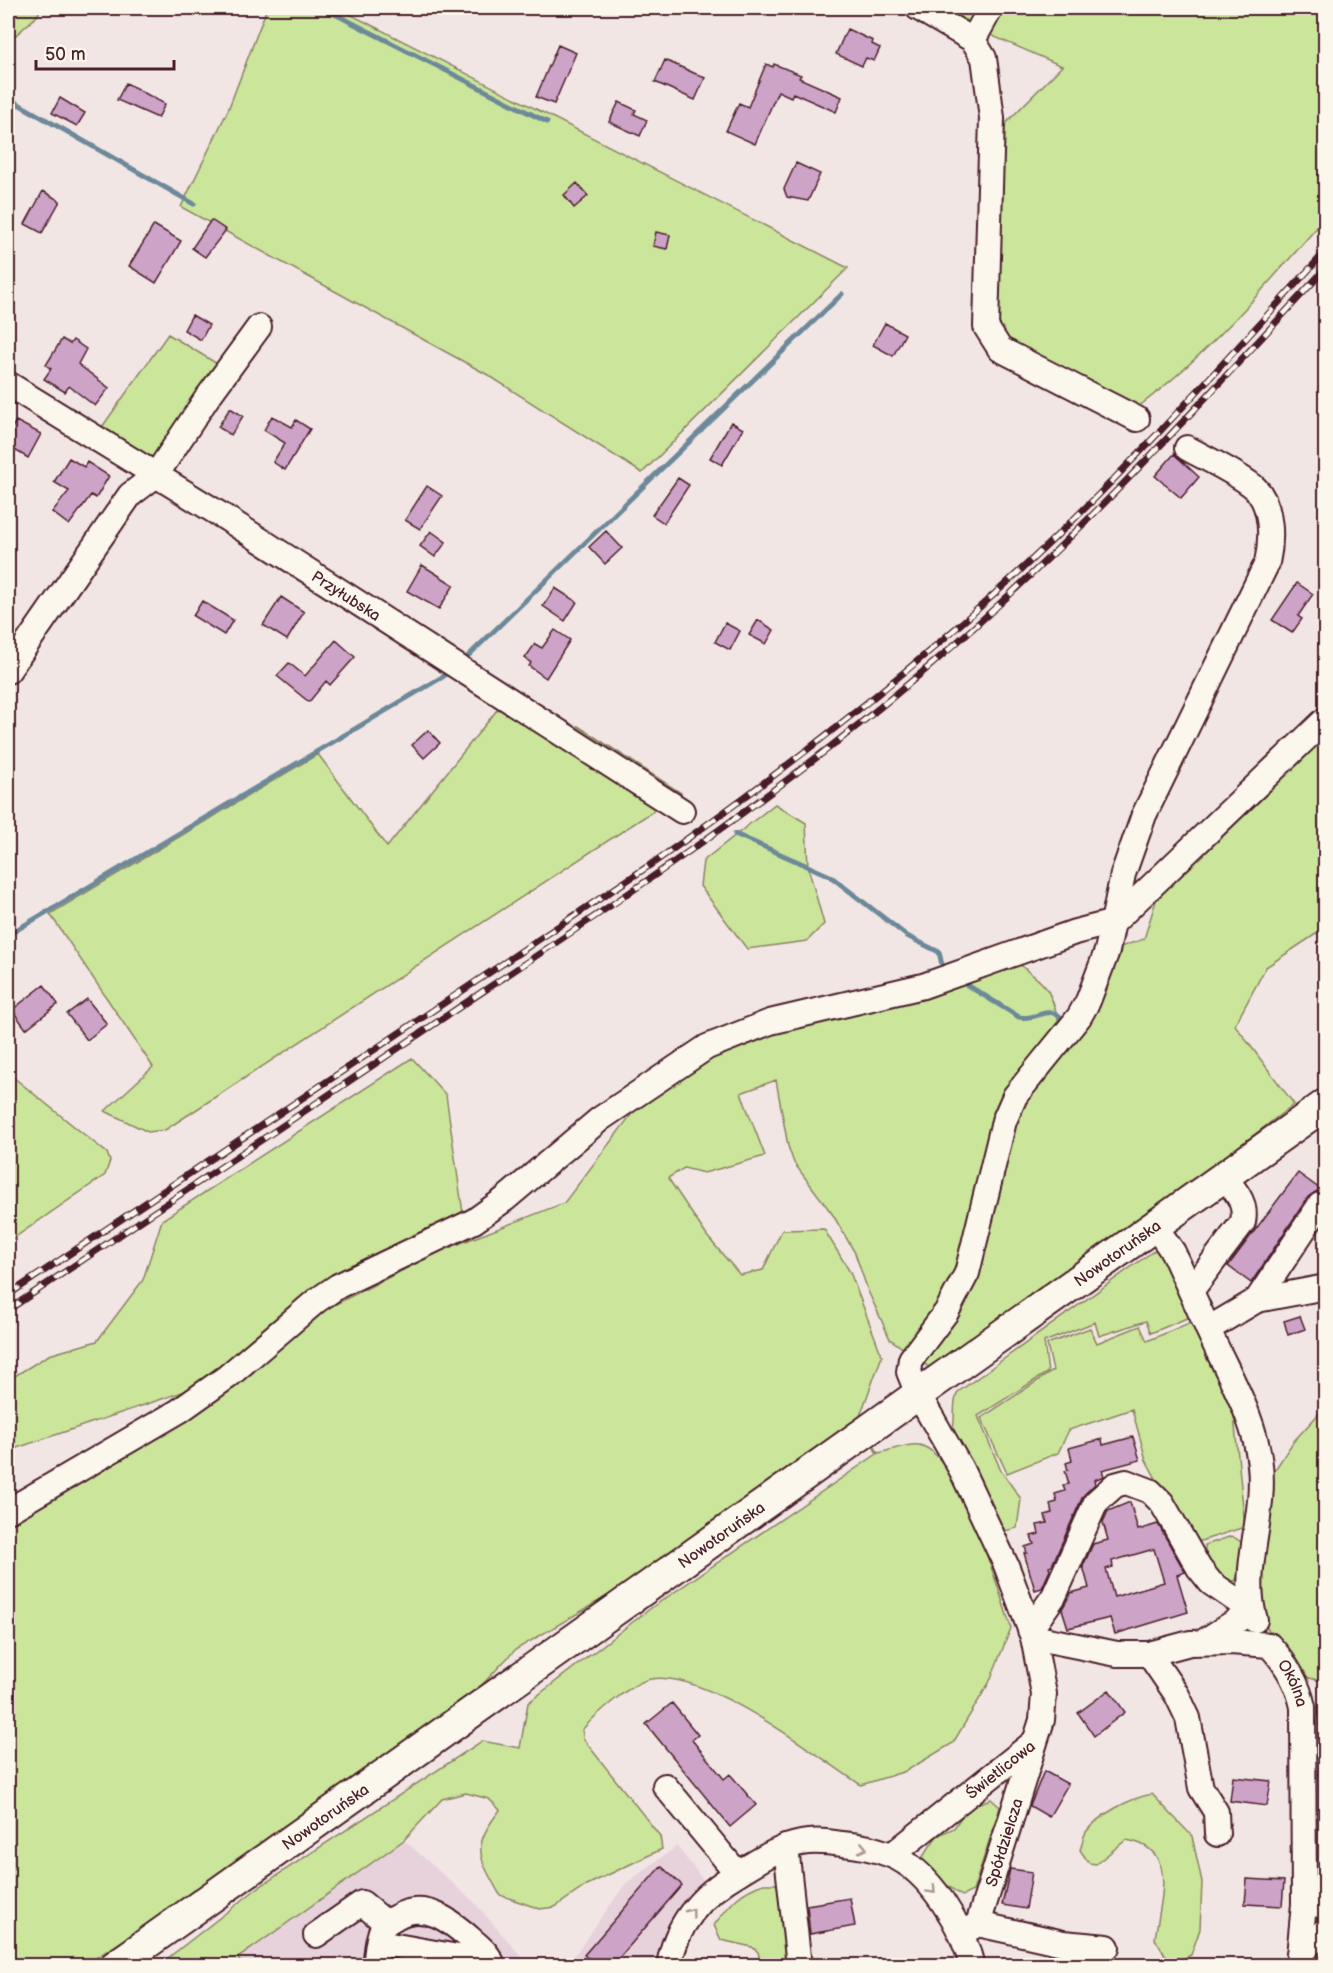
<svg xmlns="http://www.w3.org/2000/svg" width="1333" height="1973" viewBox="0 0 1333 1973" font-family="'Balsamiq Sans',sans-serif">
<rect width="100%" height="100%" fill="#f2e6e5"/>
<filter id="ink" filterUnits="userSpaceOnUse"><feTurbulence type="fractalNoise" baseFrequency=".0167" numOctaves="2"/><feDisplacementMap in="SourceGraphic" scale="12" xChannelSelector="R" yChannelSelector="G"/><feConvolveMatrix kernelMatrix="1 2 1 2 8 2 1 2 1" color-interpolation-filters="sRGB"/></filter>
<g filter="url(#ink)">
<path fill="#e7d2dc" d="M404 1840 474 1902 529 1965 242 1966 238 1958Z
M677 1846 711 1890 669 1965 567 1966 625 1884Z"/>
<path fill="#cbe59b" stroke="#8a8263" stroke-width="1.5" d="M8 8H41L37 16 8 42Z
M267 8H338L848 268 642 473 488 375 181 207 228 110Z
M937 8H1325V218C1267 285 1209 354 1138 407L1007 341 995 317 1005 124 1062 66 935 11Z
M168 334 229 371 161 473 97 434Z
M501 705 559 740 578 726 681 793 165 1130 148 1132 105 1111 153 1067 50 914 318 754 387 847Z
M1325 730V928L1266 967 1235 1025 1294 1104 1202 1175 929 1367 890 1339 868 1291 855 1253 833 1215 794 1163 788 1146 776 1080 741 1093 765 1156 704 1173 684 1168 668 1178 707 1236 740 1275 763 1270 782 1230 824 1229 850 1272 882 1356 860 1416 878 1453C890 1451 907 1443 919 1445 959 1452 999 1591 1011 1628L989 1683 953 1743 906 1771 861 1785C814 1754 707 1670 651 1679 632 1682 595 1715 582 1730L584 1740 660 1836 662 1849 587 1885 555 1907 540 1909 500 1895C478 1856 471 1847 500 1810L489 1799 466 1793 442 1799 404 1840 238 1958 242 1965H159L259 1887 482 1741 520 1748 528 1703 651 1608 877 1454 859 1417 633 1581 515 1650 459 1709 214 1882 85 1965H8V1520L243 1379 314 1315 443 1250 564 1203 650 1090 731 1038 1015 958C1023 971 1037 975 1046 988 1054 999 1057 1017 1061 1029L994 1120 969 1213 987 1183 995 1151 1111 950 1144 939 1159 891Z
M775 804 806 823 808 867 824 924 807 941 747 949 700 886 703 861Z
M412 1058 446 1095 464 1220 366 1265 227 1377 8 1451V1380L49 1355 97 1341 143 1280 162 1220Z
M8 1073 107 1153 110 1161 105 1175 8 1242Z
M1159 1247 1194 1315 1151 1333 1146 1321 1099 1336 1095 1322 1044 1342 1048 1372 978 1416 1001 1471 1021 1499 1017 1528 1005 1531 952 1432C957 1417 951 1405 958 1392Z
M1194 1321 1232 1396 1245 1527 1191 1544 1146 1460 1132 1409 1069 1430 1058 1453 1007 1473 981 1418 1053 1371 1047 1344 1090 1328 1097 1343 1140 1326 1147 1341Z
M1325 1407V1682L1306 1677 1260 1619 1267 1482 1293 1442Z
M1232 1536 1241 1542C1243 1557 1244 1568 1235 1581 1216 1579 1204 1566 1205 1545Z
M1152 1794 1192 1836 1202 1882 1200 1929 1191 1955 1177 1961 1166 1957 1155 1939C1160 1900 1180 1848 1126 1840L1096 1864 1089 1863 1080 1850C1082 1845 1083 1837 1086 1832 1099 1814 1131 1798 1152 1794Z
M991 1799 1000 1807 973 1891 962 1896 936 1877 922 1858 937 1836 954 1828 968 1807Z
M764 1884H776L783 1890 794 1965H761L758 1952 752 1947 721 1940 714 1925C730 1905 738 1892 764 1884Z"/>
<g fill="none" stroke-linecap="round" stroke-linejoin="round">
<path stroke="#6d8999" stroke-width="5" d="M323 8 547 122
M8 98 194 204
M466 658 842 294
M735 834 830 876 907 936 939 952 942 965 948 970
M8 935 444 676
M959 980 1019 1017C1038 1021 1052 1001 1065 1023"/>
</g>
<path fill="#cda3c7" stroke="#4a1f2b" stroke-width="1.5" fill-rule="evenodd" d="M847 29 873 41 872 44 880 48 874 61 866 58 862 66 836 54Z
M558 45 576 53 554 104 536 97Z
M665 60 705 78 695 100 655 82Z
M766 64 773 67 774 64 801 75 799 78 842 97 836 112 793 93 791 97 778 91 755 144 726 131 739 103 748 107Z
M126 83 165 104 158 118 117 100Z
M60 98 85 113 77 126 52 113Z
M619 102 636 110 634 114 647 120 640 136 609 122Z
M796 163 820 174 808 201 787 197 784 189Z
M577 183 588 196 574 208 564 195Z
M43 191 60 201 42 233 25 224Z
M211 220 226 230 205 257 192 248Z
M154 225 181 241 156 283 129 266Z
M656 232 670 235 667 249 653 246Z
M192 315 209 325 201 340 184 330Z
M885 323 905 334 893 356 873 345Z
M62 339 70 344 73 340 86 349 78 364 109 388 95 406 69 386 65 392 44 379 51 369 46 365Z
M230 408 243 416 231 435 218 427Z
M272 416 292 427 296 420 310 429 285 470 273 462 285 443 264 430Z
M16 421 41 434 28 458 8 446V434Z
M731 422 743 429 722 465 710 458Z
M1174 454 1199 477 1181 498 1155 476Z
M69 458 84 467 87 462 109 476 96 498 91 495 69 525 52 512 69 491 54 482Z
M678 478 689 485 664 523 652 515Z
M427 486 442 496 420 529 405 520Z
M431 531 446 542 435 557 420 546Z
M606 531 622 548 605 564 589 547Z
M422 565 454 585 439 609 407 591Z
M1297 583 1313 594 1298 616 1302 619 1292 633 1272 620Z
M555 588 577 602 565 621 543 606Z
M281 597 304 612 287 640 263 625Z
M202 601 233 620 224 635 193 616Z
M758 620 774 630 766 644 749 635Z
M725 623 740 631 730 650 715 642Z
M555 630 570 640 546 678 529 666 531 663 525 658 535 644 542 648Z
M336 640 355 657 330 685 326 681 309 702 277 676 289 663 305 676Z
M428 730 440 743 424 758 412 745Z
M44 985 58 1004 26 1029 12 1010Z
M87 999 107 1024 87 1040 67 1014Z
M1298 1173 1320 1189 1308 1197 1251 1283 1228 1266Z
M1300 1316 1305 1329 1288 1335 1284 1321Z
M1133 1437 1140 1460 1102 1470 1104 1476 1094 1480 1095 1484 1083 1496 1052 1565 1049 1566 1050 1570 1042 1588 1035 1590 1024 1553H1027L1025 1547 1034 1544 1031 1536 1039 1534 1037 1525 1047 1523 1045 1515 1052 1513 1050 1504 1057 1502 1055 1494 1065 1491 1063 1485 1069 1484 1065 1471 1068 1470 1066 1463 1072 1461 1069 1448 1102 1439 1103 1445Z
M1130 1502 1138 1530 1158 1524 1185 1572 1177 1575 1188 1612 1115 1634 1110 1618 1068 1628 1062 1609 1071 1593 1089 1588 1083 1566 1093 1544 1108 1540 1103 1522 1108 1511ZM1154 1549 1164 1582 1114 1597 1106 1569 1113 1567 1112 1561Z
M1109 1690 1125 1712 1094 1736 1078 1713Z
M672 1703 698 1735 692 1740 724 1779 730 1774 756 1805 730 1827 646 1724Z
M1044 1771 1068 1784 1049 1817 1030 1806Z
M1233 1777 1271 1781 1267 1806 1230 1801Z
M661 1866 682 1885 613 1965H597L584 1955Z
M1010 1869 1032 1872 1026 1909 1002 1905Z
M1247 1879 1284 1881 1282 1906 1245 1904Z
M850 1898 855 1926 810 1934 807 1905Z
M390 1959 424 1965H389Z"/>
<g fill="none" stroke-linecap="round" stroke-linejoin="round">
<g stroke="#4a1f2b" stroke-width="28">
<g id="minor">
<path d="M918 8 973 40 984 58 992 118 986 327 1000 349 1137 419"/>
<path d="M973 40 991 8"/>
<path id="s1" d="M8 384 229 520 682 811"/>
<path d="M8 671 130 495 156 475 207 398 259 327"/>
<path d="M1155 1226 1173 1252 1208 1329 1257 1300 1326 1287"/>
<path d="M1191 1291 1243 1222C1247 1202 1235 1191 1224 1176"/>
<path d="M1257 1300 1320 1205"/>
<path d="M1208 1329C1227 1373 1255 1416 1260 1465 1266 1518 1240 1569 1255 1620"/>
<path d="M8 1511 179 1411 227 1377 316 1301 338 1286 474 1221 505 1199 600 1119 707 1047 770 1022 923 986 1075 932 1114 922 1326 719"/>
<path d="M1030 1630 1054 1596 1096 1502 1115 1485 1126 1482 1150 1491 1162 1503 1199 1568 1211 1583 1252 1611"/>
<path id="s2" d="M1033 1637 1117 1654H1149L1190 1643 1231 1642 1269 1645C1286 1663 1298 1683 1303 1707L1304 1904 1298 1966"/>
<path d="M1203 1642 1252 1611"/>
<path d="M1149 1654 1177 1695 1188 1718 1201 1788 1216 1812 1217 1834"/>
<path d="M665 1786 737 1873"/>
<path d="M786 1847 799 1966"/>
<path id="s3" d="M892 1855 1033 1743"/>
<path d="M1304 1904 1326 1905"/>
<path d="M978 1924 1063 1943 1107 1947"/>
<path id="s4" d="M962 1933 978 1924 1042 1720 1044 1694 1033 1637 1006 1565 961 1469 918 1394 909 1372 911 1359 947 1311 967 1273 1004 1121 1015 1096 1079 1017 1088 1001 1107 951 1123 874 1144 815 1267 563C1272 541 1273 506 1255 488 1241 475 1205 458 1187 448"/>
<path d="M316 1935 362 1903 386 1923"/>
<path d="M379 1943 492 1963"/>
<path d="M1299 1954 1326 1930"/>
<path d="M375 1966C377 1954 377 1939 382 1929 384 1923 391 1920 396 1917 425 1900 451 1921 473 1941 482 1949 489 1954 493 1966"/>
<path d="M669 1966C676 1922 703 1893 740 1872 760 1860 779 1847 801 1843 815 1840 829 1842 842 1844 858 1845 876 1849 891 1855 930 1871 963 1927 972 1966"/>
</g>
</g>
<g stroke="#4a1f2b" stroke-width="34">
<g id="major">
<path id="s5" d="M115 1966 1326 1104"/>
</g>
</g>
<use href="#minor" stroke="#fbf7ec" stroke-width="24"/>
<use href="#major" stroke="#fbf7ec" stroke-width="30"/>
<g stroke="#4a1f2b" stroke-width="7">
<path id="rail" d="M8 1295 653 863C790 767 921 665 1042 550 1142 455 1233 352 1326 251
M8 1310C163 1206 318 1102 473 998 628 895 783 791 925 670 1070 547 1197 408 1326 268"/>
</g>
<use href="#rail" stroke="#fbf7ec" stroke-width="4.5" stroke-dasharray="14" stroke-linecap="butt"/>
</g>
<defs><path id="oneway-chevron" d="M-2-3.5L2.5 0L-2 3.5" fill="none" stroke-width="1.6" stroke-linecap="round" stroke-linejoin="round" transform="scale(1.5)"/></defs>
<g stroke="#ab9695">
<use href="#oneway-chevron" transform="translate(863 1848) rotate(13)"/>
<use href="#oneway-chevron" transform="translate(932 1890) rotate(47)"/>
<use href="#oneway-chevron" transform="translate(691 1912) rotate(-53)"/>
</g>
</g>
<g text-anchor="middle" stroke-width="4.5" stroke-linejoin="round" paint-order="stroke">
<g font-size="16" fill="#4a1f2b" stroke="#fbf7ec">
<text dy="6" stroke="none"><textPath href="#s1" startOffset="399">Przyłubska</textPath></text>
<text dy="6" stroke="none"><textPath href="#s5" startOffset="1230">Nowotoruńska</textPath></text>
<text dy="6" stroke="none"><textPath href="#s5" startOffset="744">Nowotoruńska</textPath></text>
<text dy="6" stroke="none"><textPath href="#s2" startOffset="285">Okólna</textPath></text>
<text dy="6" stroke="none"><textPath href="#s3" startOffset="138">Świetlicowa</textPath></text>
<text dy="6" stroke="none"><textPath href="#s5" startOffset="258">Nowotoruńska</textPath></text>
<text dy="6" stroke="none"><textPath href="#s4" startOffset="104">Spółdzielcza</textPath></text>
</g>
</g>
<rect width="1333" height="1973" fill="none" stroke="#fbf7ec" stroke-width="30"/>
<rect x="15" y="15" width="1303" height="1943" fill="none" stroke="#4a1f2b" stroke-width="2" filter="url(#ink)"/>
<path d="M36 60v9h138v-9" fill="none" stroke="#4a1f2b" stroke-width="3"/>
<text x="45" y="60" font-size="18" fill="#4a1f2b" stroke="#fbf7ec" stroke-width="4.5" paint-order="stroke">50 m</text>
</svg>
